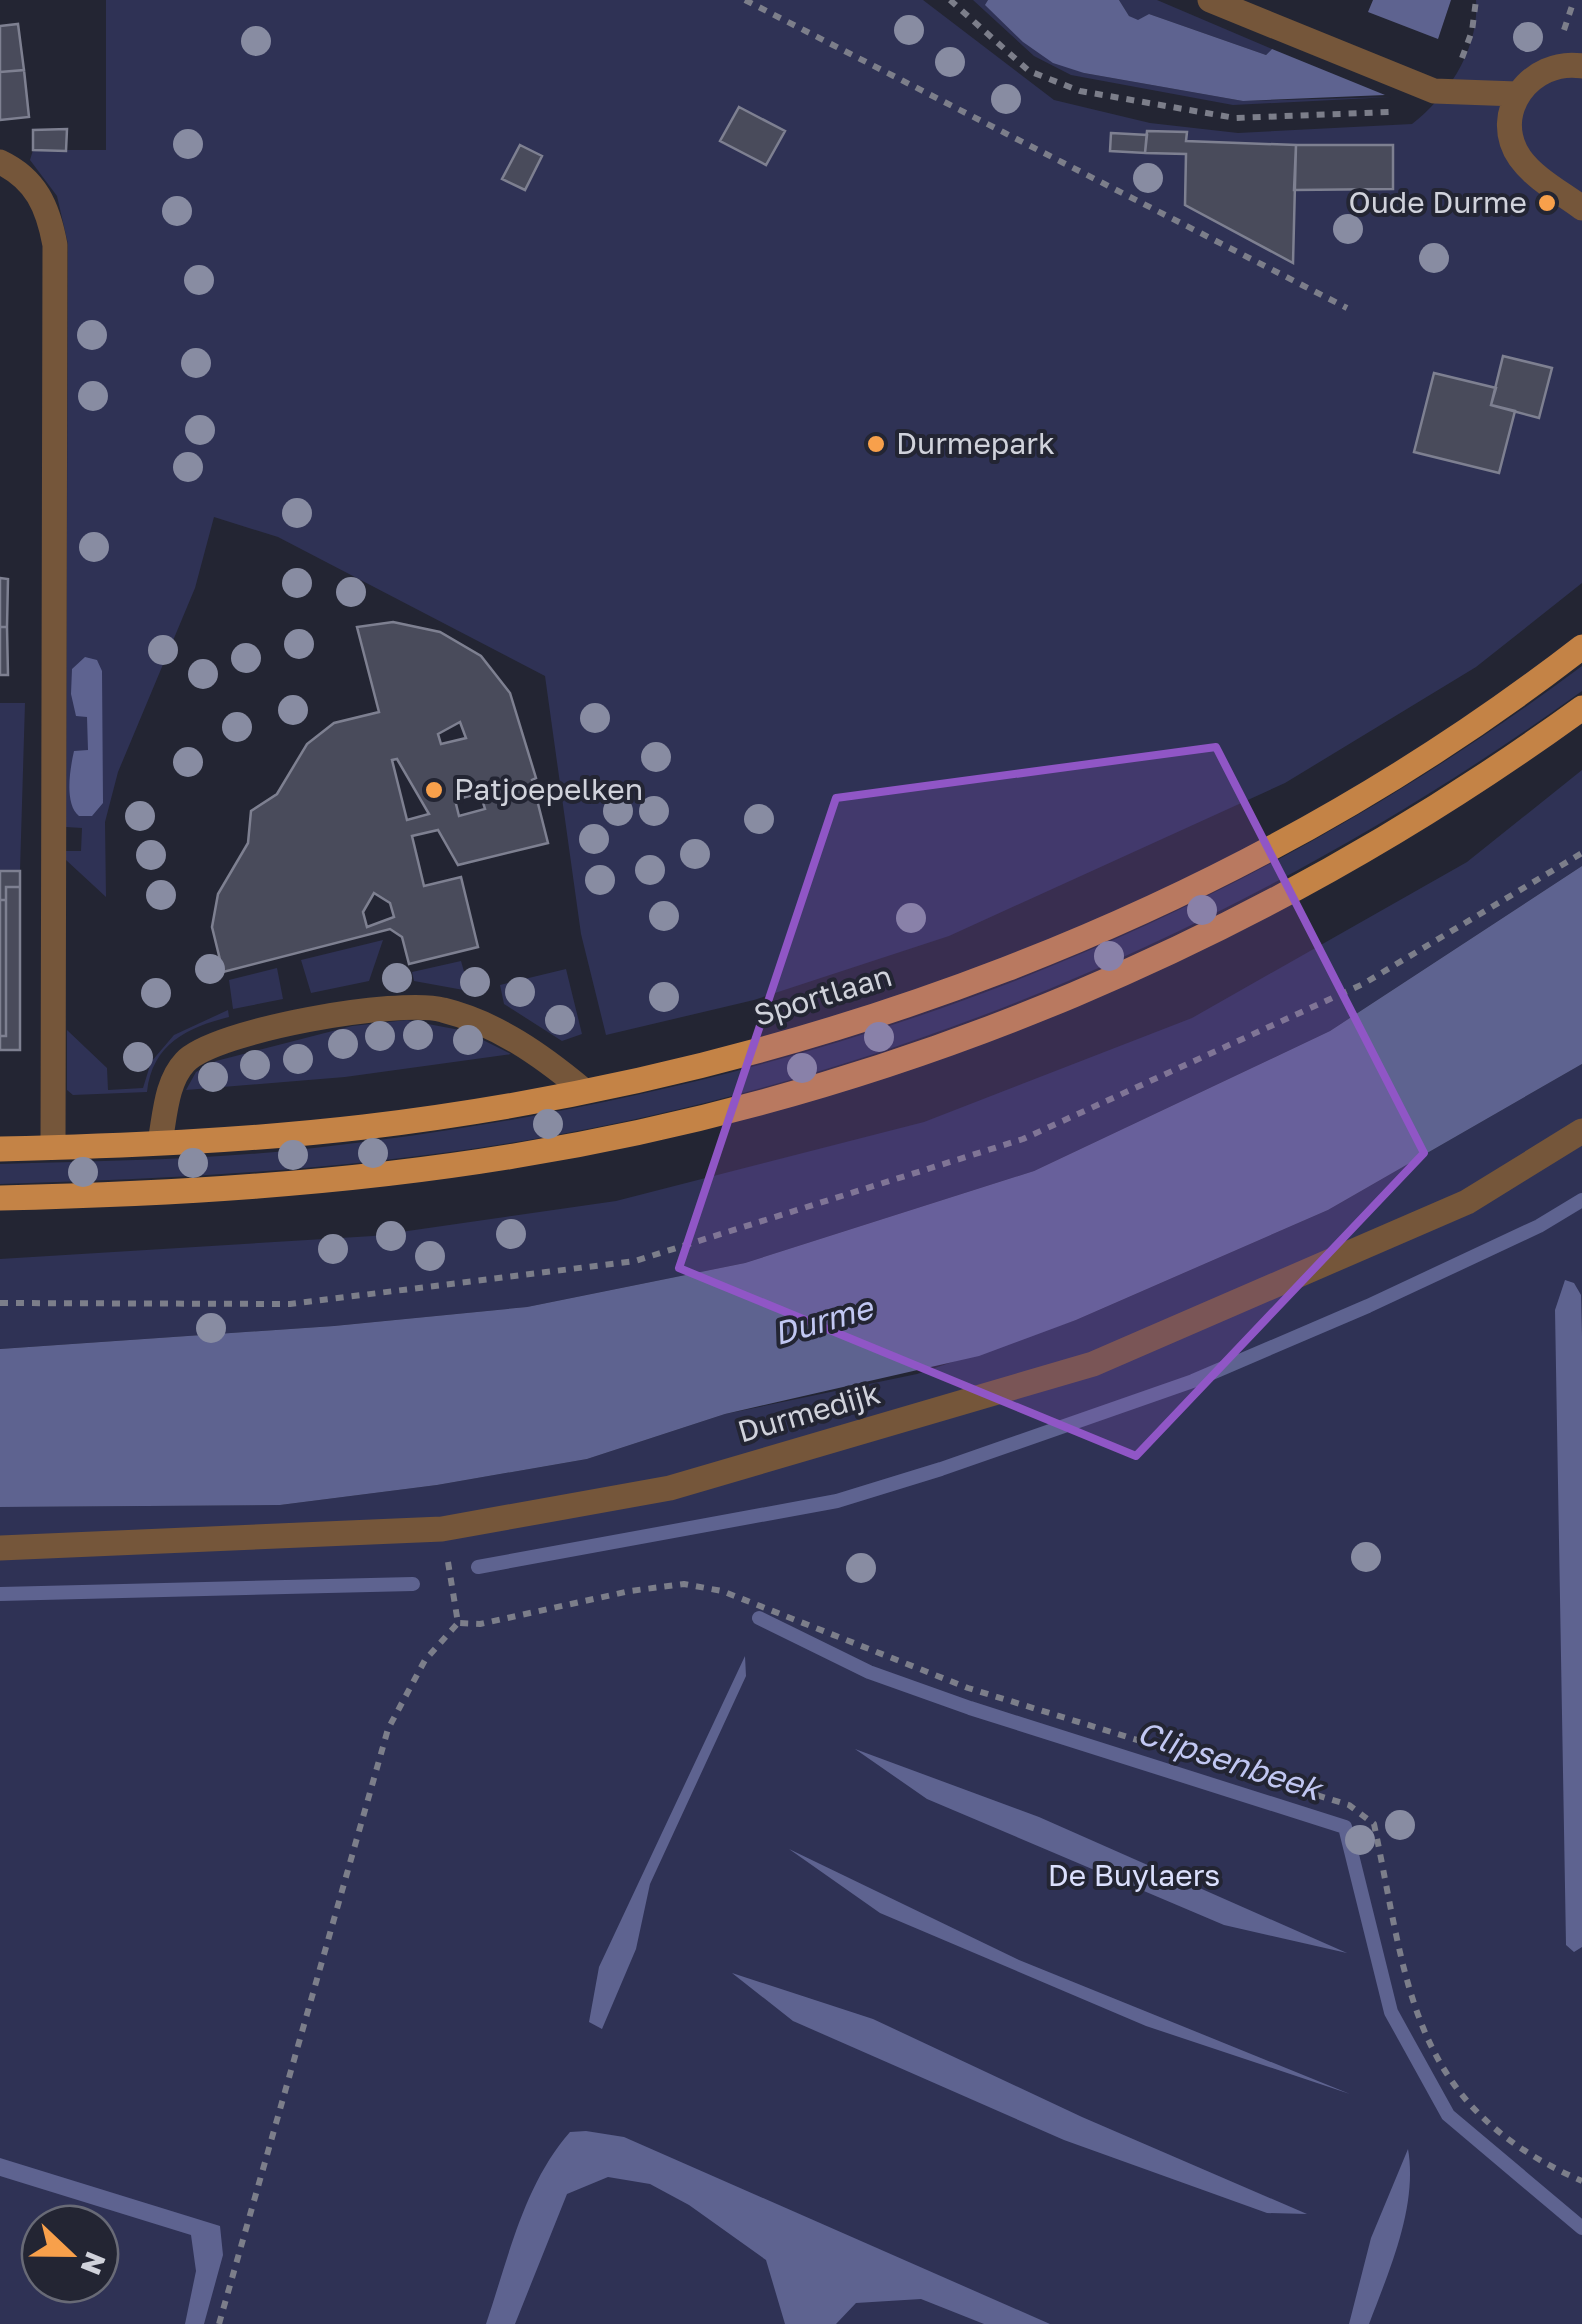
<svg xmlns="http://www.w3.org/2000/svg" width="1582" height="2324" viewBox="0 0 1582 2324" font-family="'Golos Text',sans-serif">
<rect width="100%" height="100%" fill="#232533"/>
<path fill="#2f3255" fill-rule="evenodd" d="M106 0H923L1054 100 1150 123 1238 133 1412 124C1448 97 1480 47 1476 0H1582V583L1476 667 1285 783 949 936 754 1000 606 1035 581 934 545 676 278 537 214 517 195 588 118 772 105 822 106 897 66 860V851H81L82 828 66 827 68 244 57 196 30 160 33 150H106Z
M973 0H988L986 5 1084 73 1243 101 1391 97 1233 105 1071 75 1034 56Z
M1119 0H1157L1272 49 1266 55 1149 14 1138 21 1129 16Z
M1582 666V691C1271 915 918 1071 540 1138 361 1169 181 1179 0 1184V1164C104 1161 210 1160 314 1148 783 1096 1202 949 1582 666Z
M0 703H25L20 871H0Z
M1582 770V866L1330 1031 1034 1171 745 1263 527 1307 334 1326 0 1349V1259L373 1236 616 1201 924 1122 1192 1018 1467 862Z
M383 940 369 981 311 993 301 960Z
M461 961 465 975 477 973 482 987 469 991 414 981 412 972Z
M277 968 283 999 233 1009 229 980Z
M566 969 582 1034 562 1041 504 1004 500 985Z
M228 1010 229 1017C188 1027 152 1044 147 1092L73 1095 67 1090V1030L107 1068 108 1090 143 1088 151 1062 174 1035Z
M407 1020 465 1031 511 1054 345 1077 186 1090 196 1072 216 1061 352 1026Z
M1582 1064V2324H0V1507L280 1505 437 1485 587 1459 725 1414 917 1374 1076 1320 1328 1210ZM40 2224H100V2284H40Z"/>
<path fill="#5e6390" d="M988 0H1119L1129 16 1138 20 1149 14 1266 55 1272 49 1385 95 1243 101 1084 73 1053 63 1023 42 985 5Z
M1373 0H1451L1438 39 1368 12Z
M85 657 97 660 102 671 103 803 92 816H79C64 804 70 769 74 751L88 750 87 717 76 716 71 694 72 669Z
M1582 866V1064L1328 1210 1076 1320 979 1356 725 1414 587 1459 437 1485 280 1505 0 1507V1349L334 1326 527 1307 745 1263 1034 1171 1330 1031Z
M1565 1280 1574 1283 1581 1295 1582 1336V1947L1574 1952 1566 1945 1555 1310Z
M745 1656 746 1676 650 1884 636 1949 602 2029 589 2022 599 1967Z
M855 1749 1039 1817 1347 1953 1224 1925 927 1799Z
M789 1849 1019 1960 1350 2094 1146 2026 880 1913Z
M732 1973 873 2019 1082 2117 1307 2214 1267 2213 1064 2140 793 2021Z
M586 2131 624 2137 1050 2324H984L921 2299 856 2303 836 2324H785L766 2260 689 2205 650 2184 608 2177 567 2194 515 2324H486C508 2259 524 2184 570 2132Z
M1408 2149C1418 2206 1389 2271 1369 2324H1349L1371 2238Z
M0 2158 220 2226 223 2255 204 2324H185L196 2271 191 2235 0 2176Z"/>
<g fill="none" stroke-linecap="round" stroke-linejoin="round">
<path stroke="#5e6390" stroke-width="14" d="M478 1567 837 1501 941 1469 1193 1381 1368 1306 1539 1226 1582 1200
M0 1594 413 1584
M759 1618 869 1672 970 1708 1345 1827 1391 2012 1448 2115 1582 2228"/>
</g>
<path fill="#494b5b" stroke="#7e8091" stroke-width="2.5" fill-rule="evenodd" d="M18 24 24 70 0 72V26Z
M24 70 29 117 0 120V72Z
M739 107 785 131 766 165 720 141Z
M67 129 66 151 33 150V130Z
M1147 131 1187 132 1186 141 1296 145 1293 263 1185 205 1186 154 1145 153Z
M1111 133 1147 135 1145 153 1110 151Z
M520 145 542 156 525 190 502 179Z
M1296 145H1393V189L1294 190Z
M1503 356 1552 368 1539 418 1491 405Z
M1434 373 1496 388 1491 405 1515 411 1499 473 1414 452Z
M0 578 8 579 7 627H0Z
M393 622 440 632 481 656 510 693 536 778 532 780 548 843 458 865 438 830 412 836 424 886 461 877 478 947 409 964 402 937 390 929 223 972 212 927 218 894 248 843 251 811 277 794 307 744 334 723 379 712 357 627ZM460 722 466 738 441 744 438 734ZM397 759 429 814 407 820 392 760ZM480 793 485 809 459 816 455 800ZM374 893 390 903 394 917 367 927 363 912Z
M0 627H7L8 675H0Z
M0 871H20V887H6V900H0Z
M6 887H20V1050H0V1036H6Z
M0 900H6V1036H0Z"/>
<g fill="none" stroke-linecap="round" stroke-linejoin="round">
<path stroke="#7c7e8a" stroke-width="6" stroke-dasharray="8 8" stroke-linecap="butt" d="M745 0 1347 308
M950 0 1029 71 1080 91 1235 118 1390 112
M1564 30 1574 0
M1462 58 1472 31 1476 0
M0 1303 290 1304 635 1261 1023 1139 1363 984 1582 853
M448 1562 458 1623 480 1624 630 1591 684 1584 722 1591 968 1688 1349 1805 1374 1824C1408 1984 1409 2106 1582 2181
M219 2324 388 1729 425 1660 458 1623"/>
<path stroke="#75563a" stroke-width="25" d="M1210 0 1434 91 1517 94
M1582 66C1531 58 1489 113 1520 158 1535 179 1562 193 1582 208
M0 162C36 179 48 207 55 245L53 1147
M160 1142C165 1116 166 1082 185 1062 215 1030 399 998 443 1010 496 1023 541 1055 582 1089
M0 1548 442 1529 670 1488 1093 1364 1467 1202 1582 1131"/>
<path stroke="#c48346" stroke-width="25" d="M0 1149C121 1146 244 1141 364 1127 801 1075 1233 918 1582 647
M0 1198C172 1194 344 1184 514 1156 900 1093 1266 938 1582 708"/>
</g>
<g fill="#888ca2">
<circle cx="909" cy="30" r="15"/>
<circle cx="1528" cy="37" r="15"/>
<circle cx="256" cy="41" r="15"/>
<circle cx="950" cy="62" r="15"/>
<circle cx="1006" cy="99" r="15"/>
<circle cx="188" cy="144" r="15"/>
<circle cx="1148" cy="178" r="15"/>
<circle cx="177" cy="211" r="15"/>
<circle cx="1348" cy="229" r="15"/>
<circle cx="1434" cy="258" r="15"/>
<circle cx="199" cy="280" r="15"/>
<circle cx="92" cy="335" r="15"/>
<circle cx="196" cy="363" r="15"/>
<circle cx="93" cy="396" r="15"/>
<circle cx="200" cy="430" r="15"/>
<circle cx="188" cy="467" r="15"/>
<circle cx="297" cy="513" r="15"/>
<circle cx="94" cy="547" r="15"/>
<circle cx="297" cy="583" r="15"/>
<circle cx="351" cy="592" r="15"/>
<circle cx="299" cy="644" r="15"/>
<circle cx="163" cy="650" r="15"/>
<circle cx="246" cy="658" r="15"/>
<circle cx="203" cy="674" r="15"/>
<circle cx="293" cy="710" r="15"/>
<circle cx="595" cy="718" r="15"/>
<circle cx="237" cy="727" r="15"/>
<circle cx="656" cy="757" r="15"/>
<circle cx="188" cy="762" r="15"/>
<circle cx="618" cy="811" r="15"/>
<circle cx="654" cy="811" r="15"/>
<circle cx="140" cy="816" r="15"/>
<circle cx="759" cy="819" r="15"/>
<circle cx="594" cy="839" r="15"/>
<circle cx="695" cy="854" r="15"/>
<circle cx="151" cy="855" r="15"/>
<circle cx="650" cy="870" r="15"/>
<circle cx="600" cy="880" r="15"/>
<circle cx="161" cy="895" r="15"/>
<circle cx="1202" cy="910" r="15"/>
<circle cx="664" cy="916" r="15"/>
<circle cx="911" cy="918" r="15"/>
<circle cx="1109" cy="956" r="15"/>
<circle cx="210" cy="969" r="15"/>
<circle cx="397" cy="978" r="15"/>
<circle cx="475" cy="982" r="15"/>
<circle cx="520" cy="992" r="15"/>
<circle cx="156" cy="993" r="15"/>
<circle cx="664" cy="997" r="15"/>
<circle cx="560" cy="1020" r="15"/>
<circle cx="418" cy="1035" r="15"/>
<circle cx="380" cy="1036" r="15"/>
<circle cx="879" cy="1037" r="15"/>
<circle cx="468" cy="1040" r="15"/>
<circle cx="343" cy="1044" r="15"/>
<circle cx="138" cy="1057" r="15"/>
<circle cx="298" cy="1059" r="15"/>
<circle cx="255" cy="1065" r="15"/>
<circle cx="802" cy="1068" r="15"/>
<circle cx="213" cy="1077" r="15"/>
<circle cx="548" cy="1124" r="15"/>
<circle cx="373" cy="1153" r="15"/>
<circle cx="293" cy="1155" r="15"/>
<circle cx="193" cy="1163" r="15"/>
<circle cx="83" cy="1172" r="15"/>
<circle cx="511" cy="1234" r="15"/>
<circle cx="391" cy="1236" r="15"/>
<circle cx="333" cy="1249" r="15"/>
<circle cx="430" cy="1256" r="15"/>
<circle cx="211" cy="1328" r="15"/>
<circle cx="1366" cy="1557" r="15"/>
<circle cx="861" cy="1568" r="15"/>
<circle cx="1400" cy="1825" r="15"/>
<circle cx="1360" cy="1840" r="15"/>
</g>
<path fill="#9056c6" fill-opacity="0.2" stroke="#9056c6" stroke-width="8" stroke-linejoin="round" d="M1216 747 1424 1153 1136 1456 679 1268 836 798Z"/>
<g fill="#f8a04b" stroke="#232533" stroke-width="4">
<circle cx="1547" cy="203" r="10"/>
<circle cx="876" cy="444" r="10"/>
<circle cx="434" cy="790" r="10"/>
</g>
<g text-anchor="middle" stroke-width="8" stroke-linejoin="round" paint-order="stroke">
<g font-size="30" fill="#d0d2db" stroke="#232533" text-anchor="start">
<text x="1527" y="213" text-anchor="end">Oude Durme</text>
<text x="896" y="454">Durmepark</text>
<text x="454" y="800">Patjoepelken</text>
</g>
<g font-size="30" fill="#d0d2db" stroke="#232533">
<text transform="translate(823 996) rotate(-17)" y="10">Sportlaan</text>
<text transform="translate(809 1413) rotate(-16)" y="10">Durmedijk</text>
</g>
<g font-size="30" fill="#dbe0fd" stroke="#232533">
<text x="1134" y="1886">De Buylaers</text>
</g>
<g font-size="32" font-style="italic" fill="#c1c7f2" stroke="#232533">
<text transform="translate(823 1321) rotate(-16)" y="11">Durme</text>
<text transform="translate(1229 1761) rotate(18)" y="11">Clipsenbeek</text>
</g>
</g>
<g transform="translate(70 2254) rotate(112)"><circle r="48" fill="#232533" stroke="#686a76" stroke-width="2.5"/>
<path d="M0-8L18 38L0 25L-18 38Z" fill="#f8a04b"/>
<text y="-15" font-size="28" font-weight="bold" text-anchor="middle" fill="#d0d2db">N</text>
</g>
</svg>
